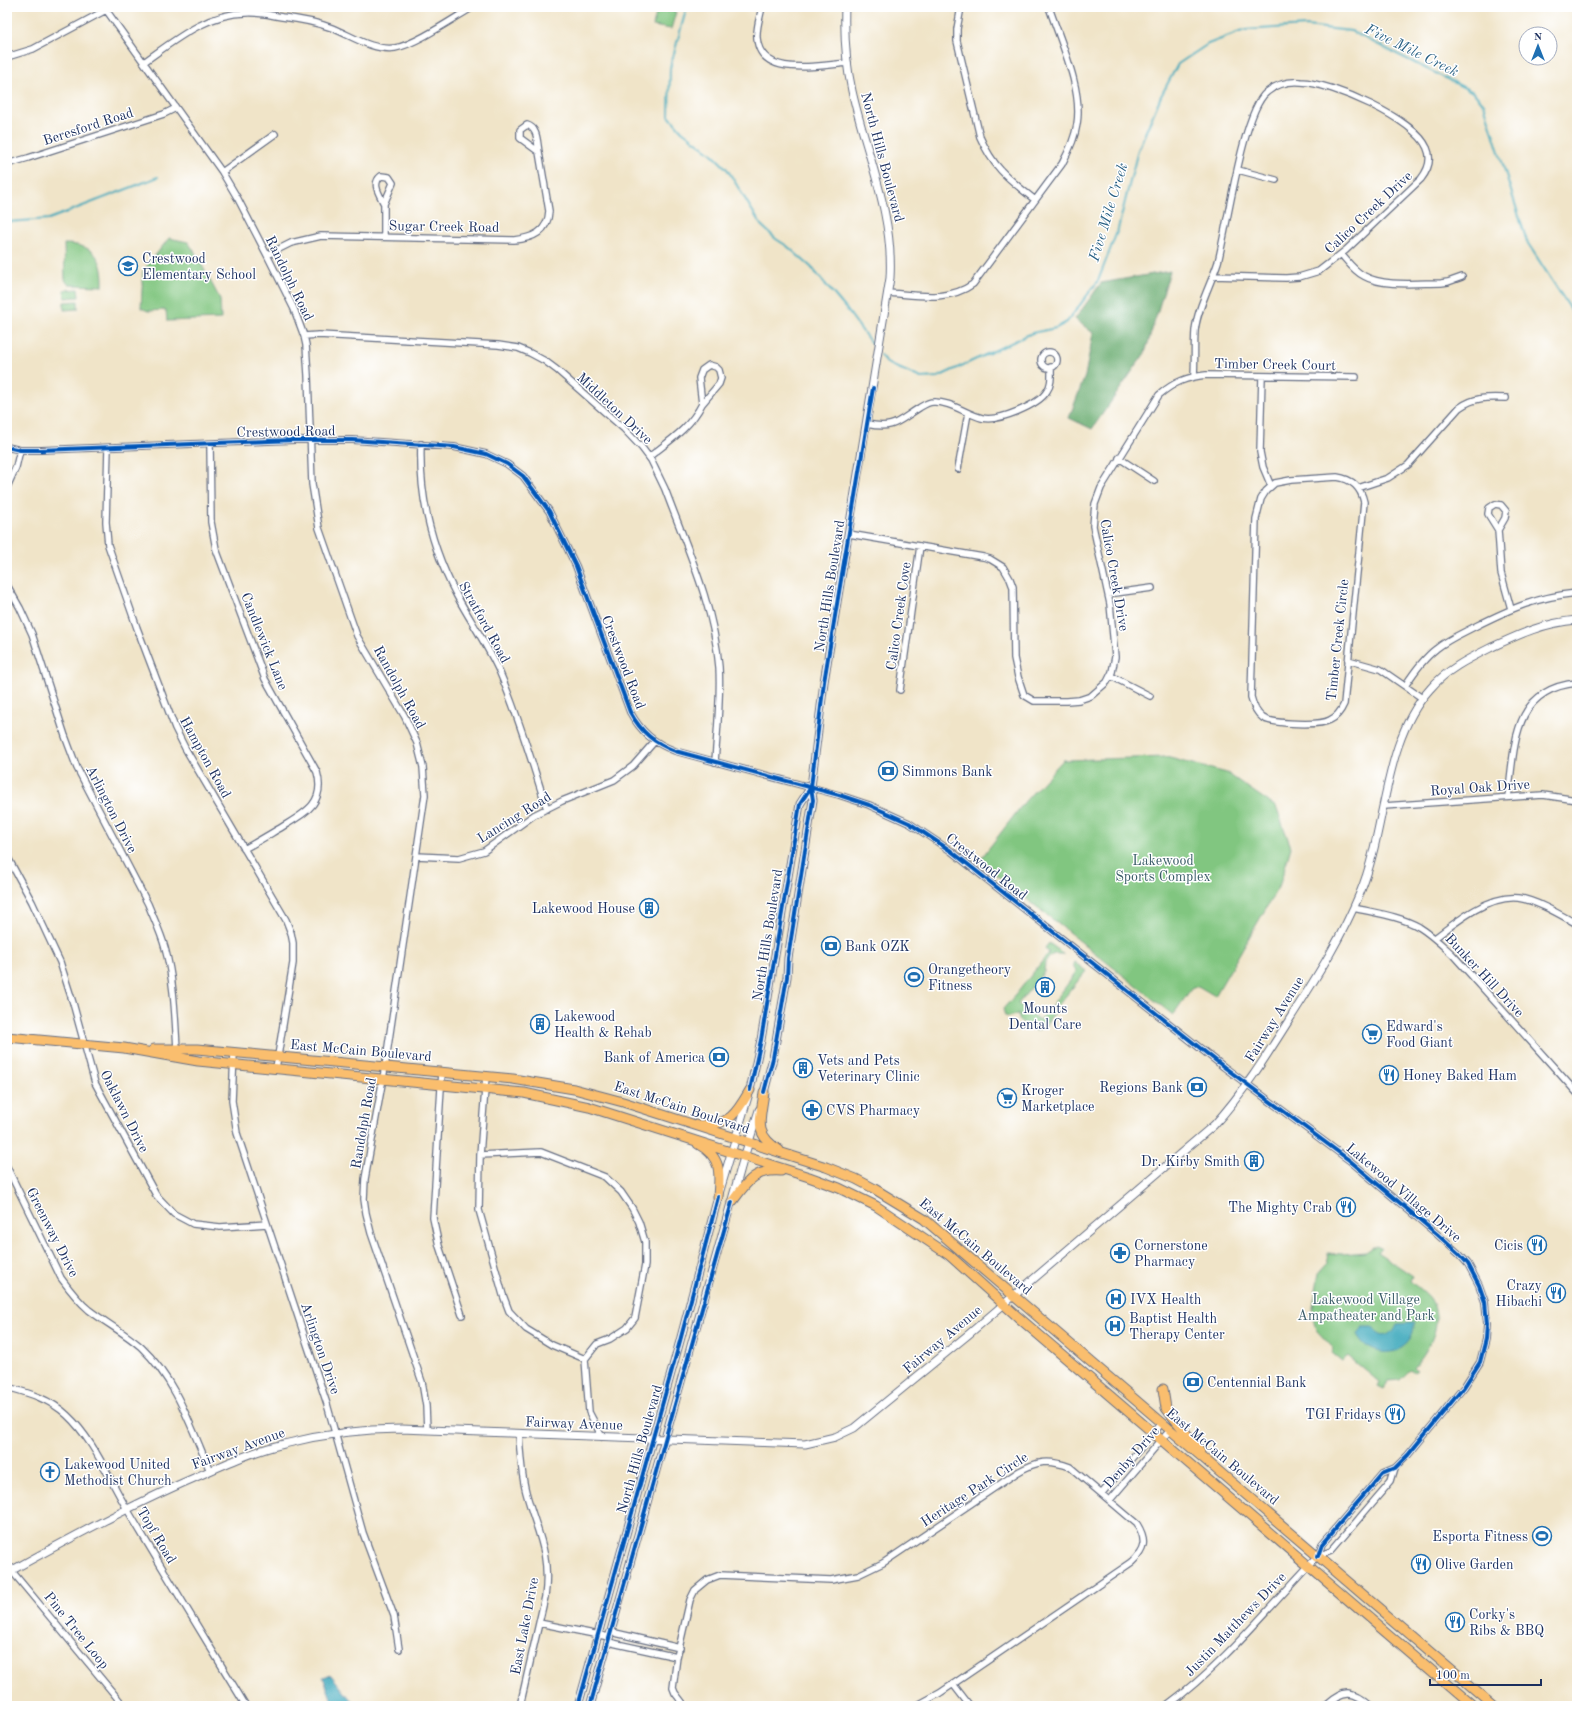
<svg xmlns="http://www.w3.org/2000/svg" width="1584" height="1713" viewBox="0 0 1584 1713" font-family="'Old Standard TT',serif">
<rect width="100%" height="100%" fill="#fff"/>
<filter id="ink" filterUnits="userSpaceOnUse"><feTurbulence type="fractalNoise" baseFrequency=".025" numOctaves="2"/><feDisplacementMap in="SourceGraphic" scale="8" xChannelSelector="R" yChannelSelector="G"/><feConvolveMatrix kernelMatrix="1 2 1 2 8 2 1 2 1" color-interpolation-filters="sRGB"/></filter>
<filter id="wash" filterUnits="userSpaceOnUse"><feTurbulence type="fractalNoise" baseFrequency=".012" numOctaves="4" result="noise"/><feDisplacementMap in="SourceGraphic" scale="16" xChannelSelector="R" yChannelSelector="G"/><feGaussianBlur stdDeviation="0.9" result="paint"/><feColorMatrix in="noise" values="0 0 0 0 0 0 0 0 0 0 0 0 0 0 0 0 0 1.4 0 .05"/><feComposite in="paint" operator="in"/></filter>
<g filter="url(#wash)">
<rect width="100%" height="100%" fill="#f0e4c8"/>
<path fill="#81c680" stroke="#4e7a6f" d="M657 9 676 12 671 29 653 26Z
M169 238 188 242 196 254 220 299 221 319 167 321 166 310 148 311 141 308 143 271Z
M64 244C93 244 104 257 103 286L69 285 65 280Z
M78 289 79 297 65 298 64 290Z
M78 301V309L64 310V302Z
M1166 757 1227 773 1276 807 1291 847 1280 884 1215 996 1198 986 1191 989 1173 1015 979 861 1026 800 1063 760Z
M1049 943 1064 954H1054L1050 956 1045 963 1044 972 1018 1004 1039 1021 1051 1006 1056 1009 1046 1025 1037 1031 1020 1021 1018 1014 1008 1017 1005 1016 1003 1009 1017 993 1048 954 1049 953 1045 948Z
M1074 962 1086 971 1056 1008 1052 1005 1075 974 1076 972 1073 964Z
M1376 1245 1381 1247 1377 1252 1413 1276 1411 1281C1417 1286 1425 1292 1430 1298 1445 1322 1430 1348 1414 1367L1417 1370 1415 1372 1411 1369 1400 1380 1389 1381 1383 1389 1377 1386 1379 1382 1348 1356 1342 1361 1332 1353 1334 1349 1317 1331 1312 1312 1319 1273 1328 1263 1327 1253 1341 1254 1366 1252Z"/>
<path fill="#68ab6e" stroke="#426d66" d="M1170 271 1145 353 1092 429 1069 418 1085 376 1093 333 1075 319 1101 283Z"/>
<path fill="#3ca9bc" stroke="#2c6c8d" d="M1415 1323C1414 1327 1413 1334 1411 1338 1398 1360 1366 1355 1357 1334L1362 1327H1372C1381 1340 1391 1338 1397 1324Z
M331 1675 356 1706H330L331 1698 323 1677Z"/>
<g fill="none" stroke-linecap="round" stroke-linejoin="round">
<path stroke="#3ca9bc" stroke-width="2" d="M688 7 686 10 670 68 669 116 682 131 711 153 727 169 761 225 776 239 787 246 811 267 847 310 876 350
M8 222 49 219 158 177
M880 355 887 363 921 378 938 377 1032 333 1056 328 1067 322 1098 281 1118 229 1138 150 1161 96 1178 64 1208 44 1245 30 1306 26 1351 31 1473 92 1484 104 1527 242 1577 319"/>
</g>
</g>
<g filter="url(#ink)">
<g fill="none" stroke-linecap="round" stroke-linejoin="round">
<g stroke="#666e83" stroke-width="8">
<path id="minor" d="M104 7 222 172 238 199 267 255 294 309 304 336 306 345 308 375 312 484 319 528 357 636 405 717 417 743 423 767 425 795 385 1067 365 1179 364 1199 366 1213 371 1233 422 1382 426 1406 427 1430
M762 7C760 17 756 28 757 38 760 79 820 65 848 63
M961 7 957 29V41L980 137C994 169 1009 179 1035 200
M7 57 33 49 106 10
M144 62C174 41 207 13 246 13 258 12 270 15 282 17 299 19 316 22 332 28 352 36 373 51 395 48 415 45 454 18 473 7
M527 125C538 128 537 142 539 152L520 138V130Z
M7 164 28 158 164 114 176 108
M1238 170 1276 180
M222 172 275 134
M381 176 389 177 393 183 384 204C380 195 371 184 381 176Z
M384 237V204
M1341 254C1348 262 1354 271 1364 276 1383 287 1418 283 1441 283L1448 282 1462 277
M267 255 291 243 321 236 514 240C533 238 548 232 549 211L539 152
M888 293C917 295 948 302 973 284L1062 164C1069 151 1075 138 1077 124 1083 88 1060 41 1049 7
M304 336 319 335 498 345 518 348 530 353 545 361 557 370 624 429 642 448 651 460 665 489C686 546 714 605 719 667 721 698 717 731 715 762
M1041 360a8 8 0 1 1 16 0a8 8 0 1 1-16 0Z
M709 365 716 367 719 370 721 378 719 384 702 404 699 378 702 370Z
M1194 376C1195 361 1194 346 1195 331 1197 309 1211 284 1218 262 1227 228 1243 110 1267 92 1277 84 1289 81 1301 82 1332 83 1415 119 1427 148 1432 159 1428 170 1421 179L1346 250 1319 271 1299 277 1286 278 1213 276
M1262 376 1260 452 1263 467 1271 486
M867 424C894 430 898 421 919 408 924 405 928 402 933 402 950 401 966 414 982 418 998 422 1039 405 1047 391 1052 384 1051 376 1051 367
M210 444 211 522 216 549 265 679 317 772C326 803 305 813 282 827 270 834 257 842 244 849
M421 444C419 497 432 549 457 596 471 622 488 646 500 673 519 717 532 763 547 809
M7 447 20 450H41L295 440H352L454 447 486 454 507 464 523 476 549 511 576 566 630 712C641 732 654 743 675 751L839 795 869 805 909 823 951 851 1224 1067 1349 1160 1438 1235 1459 1254 1468 1264 1479 1285 1485 1302 1487 1324 1486 1339 1480 1362 1464 1387 1408 1455 1395 1468 1383 1473 1322 1544 1318 1556
M108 448 106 522 108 545 137 628 175 728 185 748 286 920 291 933 293 943V963L276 1068
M649 457C669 441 690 428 702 404
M1119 458 1154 481
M958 469 968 413
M1337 477C1352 479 1361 488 1364 502L1344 704C1341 711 1337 717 1330 720 1320 726 1273 724 1263 718 1256 713 1253 705 1251 697L1256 519 1261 499 1266 491 1275 483 1291 480Z
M7 487 16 467 20 450
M1358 488 1388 478 1408 465 1459 408C1474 397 1488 397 1506 398
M1495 504 1501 505 1506 511 1505 518 1498 530 1488 514 1489 508Z
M1498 530 1501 573 1511 609
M849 534 983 557 990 559 1003 567 1010 579 1013 587 1014 658 1018 677 1024 695 1034 701H1067L1079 700 1091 696 1107 682 1112 672 1115 657 1110 604 1093 526 1095 504 1101 488 1159 395C1174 382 1187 377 1206 375L1356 377
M7 585 20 608 32 634 65 736 77 768 148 904C154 919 161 933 165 948 174 980 175 1015 177 1049
M1108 594 1152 588
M1348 660 1380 669 1422 698
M1111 676 1150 696
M1405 686C1414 672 1423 659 1436 649 1448 639 1463 633 1476 626 1512 608 1537 597 1577 593
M900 690 920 546
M1508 797C1515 746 1512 689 1577 683
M1384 806 1543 795 1577 800
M7 856 32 902 60 962 73 1003 95 1083 156 1195 174 1214 193 1224 220 1227 267 1224
M416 856 459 858 484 851 534 815 562 801 614 780 633 766 654 742
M1354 908C1375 913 1400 916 1419 927 1432 935 1442 945 1453 955L1577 1093
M1435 938C1457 921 1489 895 1518 898 1536 900 1561 915 1577 924
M234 1053 232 1101 237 1133 327 1404 363 1533 394 1616 399 1649
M442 1072 433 1218 439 1246 462 1315
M486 1076 480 1155 479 1210 503 1295 509 1311 526 1329 552 1345 585 1359 589 1412 602 1437
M480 1155 541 1152 605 1177 621 1192 632 1208 639 1222 645 1242V1265L635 1318 627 1328 610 1339 597 1344 585 1359
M7 1167 61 1278C69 1289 78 1301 89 1310 106 1323 125 1333 141 1347 176 1380 191 1427 210 1471
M7 1387C29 1393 50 1399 67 1415 94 1440 108 1477 127 1509 166 1575 206 1640 246 1706
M519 1433C520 1453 521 1473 526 1492 537 1533 551 1552 545 1597L520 1706
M1102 1493 1162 1423
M1110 1500 1170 1430
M11 1570 124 1706
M539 1623 609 1637
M611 1632 680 1648
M608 1642 677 1657
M953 1684 970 1706
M685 1706 675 1693 673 1688 677 1657 690 1600 695 1590 707 1580 720 1575 831 1580 858 1575 883 1563 1018 1472C1037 1461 1049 1459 1070 1467L1137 1524C1147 1540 1145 1550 1132 1562L940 1693 916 1706
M1167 1706C1224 1664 1269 1607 1318 1556L1331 1551 1391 1481 1395 1468
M1325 1706C1343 1689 1353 1691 1370 1706"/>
</g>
<g stroke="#666e83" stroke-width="9">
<path id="tertiary" d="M763 1096 773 1058 787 977 788 958 813 800 811 787 824 682 890 278C894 213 866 154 852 91 846 64 844 35 845 7
M7 1573C68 1539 129 1506 194 1478 223 1465 253 1451 284 1444 323 1434 362 1429 401 1429L805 1444 835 1437 854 1428 969 1334 1214 1125C1244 1092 1267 1055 1291 1017 1317 976 1341 939 1360 893 1387 829 1382 742 1430 689 1446 670 1468 659 1490 648 1520 634 1543 623 1577 620
M578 1706 680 1341 718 1197 750 1090 761 1040 800 804 811 787
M590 1706 742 1164 759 1110"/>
</g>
<g stroke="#666e83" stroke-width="11">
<path id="primary" d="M7 1037 124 1048 198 1061 524 1093 589 1107 809 1177 839 1188 876 1206 949 1255 1018 1317 1472 1706
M154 1049H197L513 1079 574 1089 623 1102 826 1167 856 1179 873 1188 924 1219 1493 1706
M764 1092C761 1119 752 1133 779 1150
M702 1125C731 1125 737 1112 750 1090
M698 1144C722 1157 720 1173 718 1197
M732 1202C747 1182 754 1169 781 1171
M1163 1389 1166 1408 1200 1451"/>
</g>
<use href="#minor" stroke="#fff" stroke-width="5.5"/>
<use href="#tertiary" stroke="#fff" stroke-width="7"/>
<use href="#primary" stroke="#fabe6e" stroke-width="9"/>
<g stroke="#fff" stroke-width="6">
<path id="cycleway" d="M7 447 20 450H41L295 440H352L454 447 486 454 507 464 523 476 549 511 576 566 630 712C641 732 654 743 675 751L839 795 869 805 909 823 951 851 1224 1067 1349 1160 1438 1235 1459 1254 1468 1264 1479 1285 1485 1302 1487 1324 1486 1339 1480 1362 1464 1387 1408 1455 1395 1468 1383 1473 1322 1544 1318 1556
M750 1090 761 1040 800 804 811 787
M764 1092 773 1058 787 977 788 958 813 800 811 787 824 682 873 388
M578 1706 680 1341 718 1197
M590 1706 732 1202"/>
</g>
<use href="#cycleway" stroke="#0057b8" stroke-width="4"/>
</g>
</g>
<defs>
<g id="school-ring" transform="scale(1)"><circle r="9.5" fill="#fff" stroke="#1f6fb2" stroke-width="1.5"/><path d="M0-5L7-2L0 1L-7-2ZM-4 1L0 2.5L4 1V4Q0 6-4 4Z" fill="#1f6fb2"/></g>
<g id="bank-ring" transform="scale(1)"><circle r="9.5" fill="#fff" stroke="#1f6fb2" stroke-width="1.5"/><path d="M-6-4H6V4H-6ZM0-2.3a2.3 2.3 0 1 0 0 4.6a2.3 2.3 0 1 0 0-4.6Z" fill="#1f6fb2"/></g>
<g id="building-ring" transform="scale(1)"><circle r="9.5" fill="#fff" stroke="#1f6fb2" stroke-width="1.5"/><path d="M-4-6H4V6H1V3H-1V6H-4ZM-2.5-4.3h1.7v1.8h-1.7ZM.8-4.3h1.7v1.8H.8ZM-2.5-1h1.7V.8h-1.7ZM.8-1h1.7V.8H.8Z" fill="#1f6fb2"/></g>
<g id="stadium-ring" transform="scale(1)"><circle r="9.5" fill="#fff" stroke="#1f6fb2" stroke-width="1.5"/><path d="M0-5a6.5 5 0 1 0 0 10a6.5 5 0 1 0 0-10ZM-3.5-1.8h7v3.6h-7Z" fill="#1f6fb2"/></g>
<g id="supermarket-ring" transform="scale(1)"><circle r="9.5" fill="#fff" stroke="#1f6fb2" stroke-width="1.5"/><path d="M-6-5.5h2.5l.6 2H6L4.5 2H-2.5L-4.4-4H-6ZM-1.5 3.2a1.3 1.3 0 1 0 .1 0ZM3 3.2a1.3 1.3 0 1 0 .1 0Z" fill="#1f6fb2"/></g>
<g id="restaurant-ring" transform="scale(1)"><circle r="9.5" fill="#fff" stroke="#1f6fb2" stroke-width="1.5"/><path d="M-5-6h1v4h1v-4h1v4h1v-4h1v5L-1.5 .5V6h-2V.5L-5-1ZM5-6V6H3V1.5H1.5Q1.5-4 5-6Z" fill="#1f6fb2"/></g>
<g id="pharmacy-ring" transform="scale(1)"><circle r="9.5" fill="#fff" stroke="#1f6fb2" stroke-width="1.5"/><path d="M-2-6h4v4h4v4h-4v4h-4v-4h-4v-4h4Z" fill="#1f6fb2"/></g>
<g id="hospital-ring" transform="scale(1)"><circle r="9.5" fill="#fff" stroke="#1f6fb2" stroke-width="1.5"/><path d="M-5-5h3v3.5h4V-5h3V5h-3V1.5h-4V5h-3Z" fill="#1f6fb2"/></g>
<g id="church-ring" transform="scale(1)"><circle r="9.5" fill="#fff" stroke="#1f6fb2" stroke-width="1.5"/><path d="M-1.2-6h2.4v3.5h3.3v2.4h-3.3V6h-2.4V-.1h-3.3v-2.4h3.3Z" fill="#1f6fb2"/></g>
</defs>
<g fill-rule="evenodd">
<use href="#school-ring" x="128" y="266"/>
<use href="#bank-ring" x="888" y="771"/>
<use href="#building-ring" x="649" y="908"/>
<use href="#bank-ring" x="831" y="946"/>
<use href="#stadium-ring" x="914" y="977"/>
<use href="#building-ring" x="1045" y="987"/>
<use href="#building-ring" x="540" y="1024"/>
<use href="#supermarket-ring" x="1372" y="1034"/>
<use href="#bank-ring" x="719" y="1057"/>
<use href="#building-ring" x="803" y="1068"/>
<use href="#restaurant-ring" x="1389" y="1075"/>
<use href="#bank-ring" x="1197" y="1087"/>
<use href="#supermarket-ring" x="1007" y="1098"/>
<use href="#pharmacy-ring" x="812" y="1110"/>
<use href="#building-ring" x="1254" y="1161"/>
<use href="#restaurant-ring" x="1346" y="1207"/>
<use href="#restaurant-ring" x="1537" y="1245"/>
<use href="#pharmacy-ring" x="1120" y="1253"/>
<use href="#restaurant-ring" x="1556" y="1293"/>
<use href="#hospital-ring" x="1116" y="1299"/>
<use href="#hospital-ring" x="1115" y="1326"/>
<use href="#bank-ring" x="1193" y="1382"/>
<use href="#restaurant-ring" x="1395" y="1414"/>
<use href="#church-ring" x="50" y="1472"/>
<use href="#stadium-ring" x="1542" y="1536"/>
<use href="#restaurant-ring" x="1421" y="1564"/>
<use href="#restaurant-ring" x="1455" y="1622"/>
</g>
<g text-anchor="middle" stroke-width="3" stroke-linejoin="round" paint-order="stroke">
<g font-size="14" fill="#1b2f5e" stroke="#fff">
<text transform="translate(88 126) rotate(-18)" y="5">Beresford Road</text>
<text transform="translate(883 157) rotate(75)" y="5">North Hills Boulevard</text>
<text transform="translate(1368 212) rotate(-43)" y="5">Calico Creek Drive</text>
<text transform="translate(444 226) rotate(1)" y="5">Sugar Creek Road</text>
<text transform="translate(290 278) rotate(64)" y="5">Randolph Road</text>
<text transform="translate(1275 364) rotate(1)" y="5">Timber Creek Court</text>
<text transform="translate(615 408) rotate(43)" y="5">Middleton Drive</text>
<text transform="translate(286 431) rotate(-1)" y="5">Crestwood Road</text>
<text transform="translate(1115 575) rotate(80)" y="5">Calico Creek Drive</text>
<text transform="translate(829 586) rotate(-81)" y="5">North Hills Boulevard</text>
<text transform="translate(898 616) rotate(-82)" y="5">Calico Creek Cove</text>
<text transform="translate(485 622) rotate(61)" y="5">Stratford Road</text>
<text transform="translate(1337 640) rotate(-84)" y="5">Timber Creek Circle</text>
<text transform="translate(265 641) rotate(68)" y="5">Candlewick Lane</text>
<text transform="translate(624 662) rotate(69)" y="5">Crestwood Road</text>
<text transform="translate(400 687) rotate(61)" y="5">Randolph Road</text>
<text transform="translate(206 757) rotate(61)" y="5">Hampton Road</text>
<text transform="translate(1480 787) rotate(-4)" y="5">Royal Oak Drive</text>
<text transform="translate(112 809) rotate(63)" y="5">Arlington Drive</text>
<text transform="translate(514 817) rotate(-32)" y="5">Lancing Road</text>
<text transform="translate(987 866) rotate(38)" y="5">Crestwood Road</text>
<text transform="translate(767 935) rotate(-81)" y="5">North Hills Boulevard</text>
<text transform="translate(1485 975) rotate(47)" y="5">Bunker Hill Drive</text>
<text transform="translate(1274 1019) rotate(-58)" y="5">Fairway Avenue</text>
<text transform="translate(361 1050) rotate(5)" y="5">East McCain Boulevard</text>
<text transform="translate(682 1107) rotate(18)" y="5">East McCain Boulevard</text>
<text transform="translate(125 1111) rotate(63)" y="5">Oaklawn Drive</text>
<text transform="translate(363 1123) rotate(-80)" y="5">Randolph Road</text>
<text transform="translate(1404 1192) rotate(40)" y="5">Lakewood Village Drive</text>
<text transform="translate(53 1232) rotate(63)" y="5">Greenway Drive</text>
<text transform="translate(976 1246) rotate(40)" y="5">East McCain Boulevard</text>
<text transform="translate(942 1339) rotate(-40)" y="5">Fairway Avenue</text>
<text transform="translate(321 1348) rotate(71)" y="5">Arlington Drive</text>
<text transform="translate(574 1423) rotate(2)" y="5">Fairway Avenue</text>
<text transform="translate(238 1448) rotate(-20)" y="5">Fairway Avenue</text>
<text transform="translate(639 1449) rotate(-74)" y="5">North Hills Boulevard</text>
<text transform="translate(1223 1456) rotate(40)" y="5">East McCain Boulevard</text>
<text transform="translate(1131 1457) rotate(-49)" y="5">Denby Drive</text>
<text transform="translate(974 1489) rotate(-33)" y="5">Heritage Park Circle</text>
<text transform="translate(157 1535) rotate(59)" y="5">Topf Road</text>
<text transform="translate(1235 1624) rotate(-46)" y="5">Justin Matthews Drive</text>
<text transform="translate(524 1626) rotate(-79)" y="5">East Lake Drive</text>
<text transform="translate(77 1630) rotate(51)" y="5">Pine Tree Loop</text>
</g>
<g font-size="14" fill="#1b2f5e" stroke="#fff" text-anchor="start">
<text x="142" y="263">Crestwood<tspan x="142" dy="16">Elementary School</tspan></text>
<text x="902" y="776">Simmons Bank</text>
<text x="635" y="913" text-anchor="end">Lakewood House</text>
<text x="845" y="951">Bank OZK</text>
<text x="928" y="974">Orangetheory<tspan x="928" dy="16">Fitness</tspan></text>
<text x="1045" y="1013" text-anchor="middle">Mounts<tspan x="1045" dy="16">Dental Care</tspan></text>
<text x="554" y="1021">Lakewood<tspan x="554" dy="16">Health &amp; Rehab</tspan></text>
<text x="1386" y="1031">Edward's<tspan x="1386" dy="16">Food Giant</tspan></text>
<text x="705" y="1062" text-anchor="end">Bank of America</text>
<text x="817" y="1065">Vets and Pets<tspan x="817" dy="16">Veterinary Clinic</tspan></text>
<text x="1403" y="1080">Honey Baked Ham</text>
<text x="1183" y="1092" text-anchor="end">Regions Bank</text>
<text x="1021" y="1095">Kroger<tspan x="1021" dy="16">Marketplace</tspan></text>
<text x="826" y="1115">CVS Pharmacy</text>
<text x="1240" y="1166" text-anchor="end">Dr. Kirby Smith</text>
<text x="1332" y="1212" text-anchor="end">The Mighty Crab</text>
<text x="1134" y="1250">Cornerstone<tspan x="1134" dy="16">Pharmacy</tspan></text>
<text x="1523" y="1250" text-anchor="end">Cicis</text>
<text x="1542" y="1290" text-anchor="end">Crazy<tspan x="1542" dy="16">Hibachi</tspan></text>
<text x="1130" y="1304">IVX Health</text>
<text x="1129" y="1323">Baptist Health<tspan x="1129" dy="16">Therapy Center</tspan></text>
<text x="1207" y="1387">Centennial Bank</text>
<text x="1381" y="1419" text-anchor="end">TGI Fridays</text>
<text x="64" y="1469">Lakewood United<tspan x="64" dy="16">Methodist Church</tspan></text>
<text x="1528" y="1541" text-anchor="end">Esporta Fitness</text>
<text x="1435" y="1569">Olive Garden</text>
<text x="1469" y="1619">Corky's<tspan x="1469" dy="16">Ribs &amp; BBQ</tspan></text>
</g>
<g font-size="14" fill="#3a5c68" stroke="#fff">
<text x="1163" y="865">Lakewood<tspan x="1163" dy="16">Sports Complex</tspan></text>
<text x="1366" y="1304">Lakewood Village<tspan x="1366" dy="16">Ampatheater and Park</tspan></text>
</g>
<g font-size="15" font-style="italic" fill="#286084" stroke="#fff">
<text transform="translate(1412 50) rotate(26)" y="5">Five Mile Creek</text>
<text transform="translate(1108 212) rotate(-73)" y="5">Five Mile Creek</text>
</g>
</g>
<rect width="1584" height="1713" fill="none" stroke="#fff" stroke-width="24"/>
<g transform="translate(1538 46)"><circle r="19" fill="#ffffff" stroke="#a4acbf"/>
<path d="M0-3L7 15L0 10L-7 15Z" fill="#1f6fb2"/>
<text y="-6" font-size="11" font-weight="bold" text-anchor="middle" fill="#1b2f5e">N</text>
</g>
<path d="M1430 1679v6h111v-6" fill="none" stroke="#1b2f5e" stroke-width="2"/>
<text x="1436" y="1679" font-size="12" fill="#1b2f5e" stroke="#ffffff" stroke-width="3" paint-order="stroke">100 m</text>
</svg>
